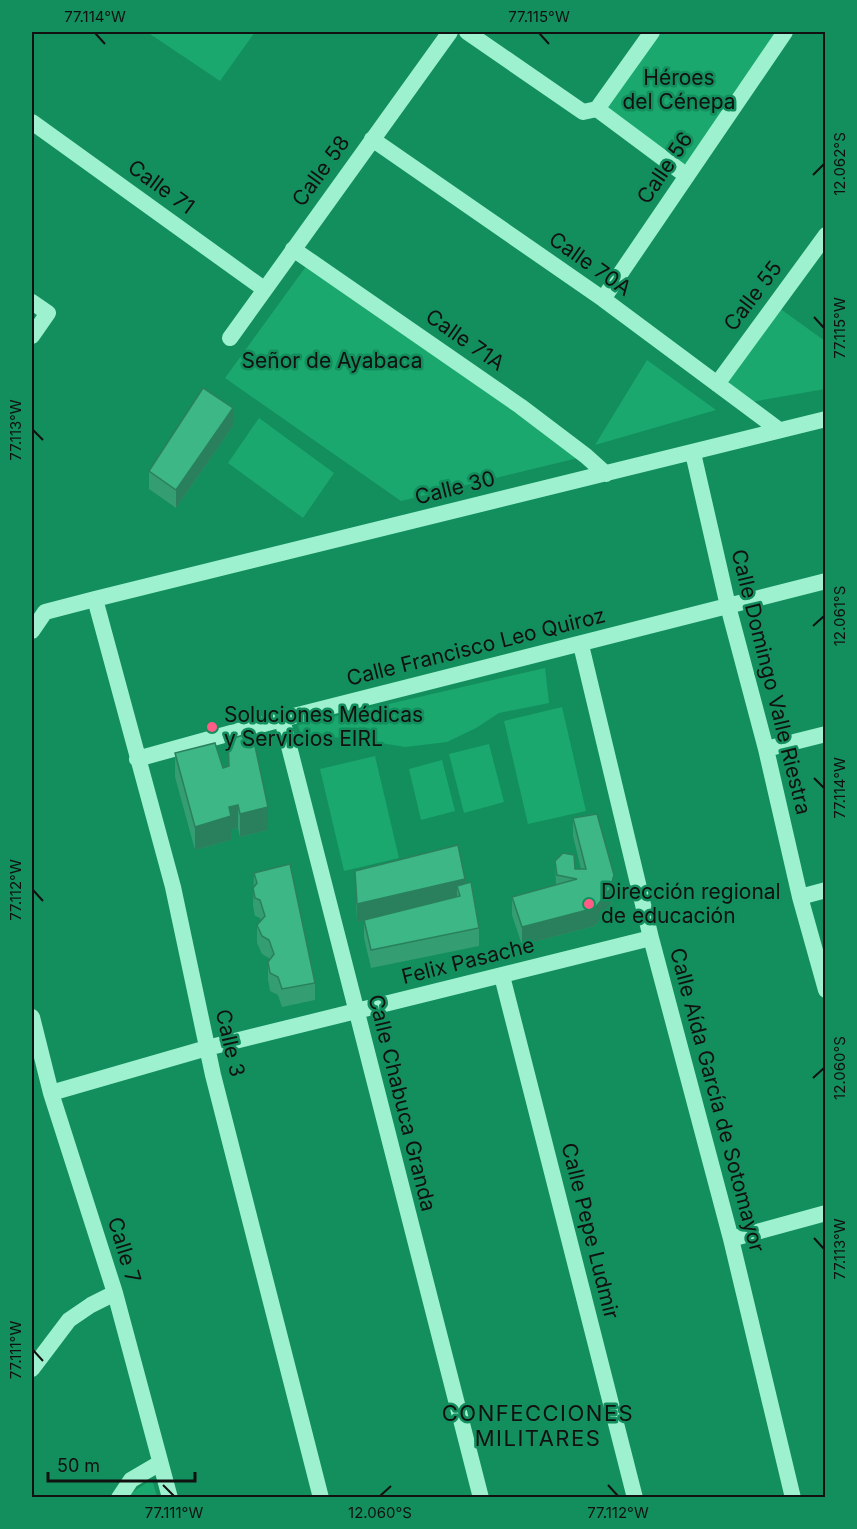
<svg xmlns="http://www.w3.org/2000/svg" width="857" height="1529" viewBox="0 0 857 1529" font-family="Inter,sans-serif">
<rect width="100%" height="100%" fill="#138e5d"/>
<path fill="#1ba86e" d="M147 32H255L220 81Z
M652 32H785L687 176 597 109Z
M315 254 586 456 401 501 225 378Z
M775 305 825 341V389L745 403 723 375Z
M647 360 716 410 595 445Z
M259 418 334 473 303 518 228 463Z
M545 668 549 703 499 713 476 728 447 742 405 747 345 737 302 739 298 725Z
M562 707 586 811 528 824 504 721Z
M489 744 504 802 464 813 449 754Z
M375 756 399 858 344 871 320 769Z
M442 760 455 811 421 820 409 769Z
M152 1479 157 1497H126Z"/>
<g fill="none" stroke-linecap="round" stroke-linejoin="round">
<path stroke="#9df1ce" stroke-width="16" d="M467 32 583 112 597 109
M597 109 687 176
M597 109 652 32
M32 122 264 289
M372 139 603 299 779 430
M293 249 520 406 586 456 606 474
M603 299 785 32
M32 302 48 313 32 336
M230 338 450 32
M717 384 826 235
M693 453 728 606 766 749 800 897 826 990
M95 599 173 887 213 1075 321 1498
M32 631 45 612 95 599 826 419
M581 645 651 938 731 1239 793 1498
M282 719 481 1498
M766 749 826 734
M137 759 282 719 826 581
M800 897 826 890
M502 976 635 1498
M32 1017 51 1093 115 1293 170 1498
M51 1093 207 1048 651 938
M731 1239 826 1213
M32 1369 69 1320 91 1305 115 1293
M119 1498 131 1480 160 1463"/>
</g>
<path fill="#349d72" d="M233 426 176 508 149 489V471Z
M228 740 268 830 240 837 238 828 231 830V840L195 850 175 777V753L223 768 228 766Z
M573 818 614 893 610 907 595 926 522 945 512 915V897L556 885 555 861 575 869H581L573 836Z
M355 871 465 884 479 928V946L371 968 364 938V920L384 915 357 922Z
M254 873 315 983V1000L282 1007 278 995 270 991 268 980V962L270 960 269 958 262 954 257 943V925L261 921 260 918 255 916 253 906Z"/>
<path fill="#2a805d" d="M233 408V426L176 508V490Z
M238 805V828L231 830V840L195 850V827L229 807Z
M268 807V830L240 837V814Z
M614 875V893L610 907 595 926 522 945V927Z
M465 879V897L457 886V898L357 922V904Z"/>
<path fill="#3cb785" stroke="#2a805d" stroke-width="1.5" d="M203 388 233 408 176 490 149 471Z
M252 732 268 807 240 814 238 805 229 807 231 816 195 827 175 753 215 743 223 768 229 766 228 740Z
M597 814 614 875 610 889 595 908 522 927 512 897 577 879 557 875 555 861 563 853 574 855 575 869H586L573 818Z
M458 845 465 879 357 904 355 871Z
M290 864 315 983 282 989 278 977 270 973 268 962 274 954 269 940 262 936 257 925 265 916 260 900 255 898 253 888 257 883 254 873Z
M471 882 479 928 371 950 364 920 460 896 457 886Z"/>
<path fill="none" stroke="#111" stroke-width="2" d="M95 33 105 44M539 33 549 44M813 175 824 164M814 317 824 328M33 430 43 440M813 626 824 616M814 778 824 788M33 890 43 901M813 1078 824 1068M814 1238 824 1249M33 1350 43 1361M163 1485 174 1496M608 1485 618 1496M380 1496 391 1486"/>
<g fill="#ff5d86" stroke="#138e5d" stroke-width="2">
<circle cx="212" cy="727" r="6"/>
<circle cx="589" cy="904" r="6"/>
</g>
<g text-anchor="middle" stroke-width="5" stroke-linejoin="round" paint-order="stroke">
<g font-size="21" fill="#111" stroke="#138e5d">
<text x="679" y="85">Héroes<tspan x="679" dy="24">del Cénepa</tspan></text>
<text x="332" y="368">Señor de Ayabaca</text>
</g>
<g font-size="21" fill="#111" stroke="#138e5d">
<text transform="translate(665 168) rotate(-56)" y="7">Calle 56</text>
<text transform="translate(321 171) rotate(-54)" y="7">Calle 58</text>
<text transform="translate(161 187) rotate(36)" y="7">Calle 71</text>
<text transform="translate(590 264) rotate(35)" y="7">Calle 70A</text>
<text transform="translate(753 296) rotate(-53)" y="7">Calle 55</text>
<text transform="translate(465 340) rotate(35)" y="7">Calle 71A</text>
<text transform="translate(455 488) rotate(-14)" y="7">Calle 30</text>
<text transform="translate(476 647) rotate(-14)" y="7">Calle Francisco Leo Quiroz</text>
<text transform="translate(771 682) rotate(76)" y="7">Calle Domingo Valle Riestra</text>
<text transform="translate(468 961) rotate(-14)" y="7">Felix Pasache</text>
<text transform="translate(230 1043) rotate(77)" y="7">Calle 3</text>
<text transform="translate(717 1100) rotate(75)" y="7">Calle Aída García de Sotomayor</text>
<text transform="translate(402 1103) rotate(76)" y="7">Calle Chabuca Granda</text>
<text transform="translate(590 1231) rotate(76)" y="7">Calle Pepe Ludmir</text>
<text transform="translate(124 1250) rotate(73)" y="7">Calle 7</text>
</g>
<g font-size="21" fill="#111" stroke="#138e5d" text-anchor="start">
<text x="224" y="722">Soluciones Médicas<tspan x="224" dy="24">y Servicios EIRL</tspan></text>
<text x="601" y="899">Dirección regional<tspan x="601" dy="24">de educación</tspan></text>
</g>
<g font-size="22" letter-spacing="1.5" fill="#111" stroke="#138e5d">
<text x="538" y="1421">CONFECCIONES<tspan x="538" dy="25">MILITARES</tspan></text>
</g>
</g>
<rect width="857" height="1529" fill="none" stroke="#138e5d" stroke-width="66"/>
<path d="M48 1472v9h147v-9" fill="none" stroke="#111111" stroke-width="3"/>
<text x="57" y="1472" font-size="18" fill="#111111" stroke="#138e5d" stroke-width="4.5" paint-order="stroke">50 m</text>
<rect x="33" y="33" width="791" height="1463" fill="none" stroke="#111" stroke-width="2"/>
<g font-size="15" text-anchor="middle" fill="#111">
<text x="95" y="22">77.114°W</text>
<text x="539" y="22">77.115°W</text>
<text transform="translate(840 164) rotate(-90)" y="5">12.062°S</text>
<text transform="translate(840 328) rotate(-90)" y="5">77.115°W</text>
<text transform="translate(16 430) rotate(-90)" y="5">77.113°W</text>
<text transform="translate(840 616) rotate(-90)" y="5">12.061°S</text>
<text transform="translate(840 788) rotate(-90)" y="5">77.114°W</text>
<text transform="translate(16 890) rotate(-90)" y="5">77.112°W</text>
<text transform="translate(840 1068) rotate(-90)" y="5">12.060°S</text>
<text transform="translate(840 1249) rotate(-90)" y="5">77.113°W</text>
<text transform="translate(16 1350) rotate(-90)" y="5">77.111°W</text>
<text x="174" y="1518">77.111°W</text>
<text x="380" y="1518">12.060°S</text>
<text x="618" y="1518">77.112°W</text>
</g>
</svg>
